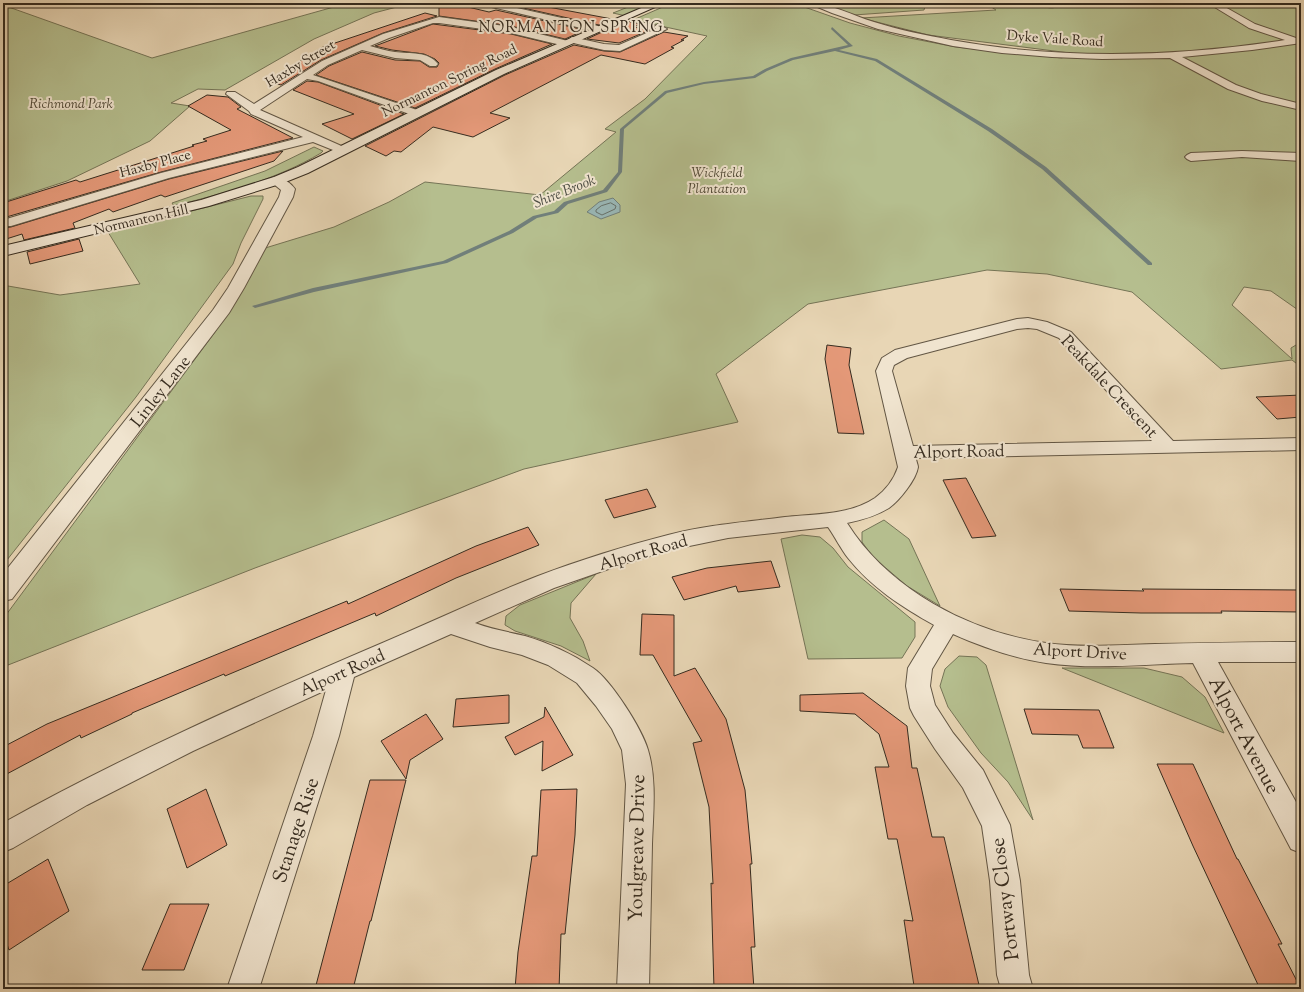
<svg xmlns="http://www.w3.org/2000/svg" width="1304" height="992" viewBox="0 0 1304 992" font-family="'Sorts Mill Goudy',serif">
<rect width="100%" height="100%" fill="#e8d6b5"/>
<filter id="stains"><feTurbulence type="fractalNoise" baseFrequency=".005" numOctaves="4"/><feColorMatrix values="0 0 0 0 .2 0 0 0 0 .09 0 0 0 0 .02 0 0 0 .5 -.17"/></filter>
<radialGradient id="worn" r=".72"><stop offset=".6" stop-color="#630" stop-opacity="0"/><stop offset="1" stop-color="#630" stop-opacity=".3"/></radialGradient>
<path fill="#b5be8e" stroke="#757456" d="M348 3H412L374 13 314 39 225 90 198 89 171 103 190 106 150 141 67 181 3 202V5L152 58Z
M638 3H656L626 16 613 13Z
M672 3H717L730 6 737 3H793L850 23 899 36 956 47 1062 58 1070 53 928 35 861 18 996 10 985 3H1033L1035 5 1038 3H1301V312L1271 291 1244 287 1232 305 1292 359 1291 348 1301 342V367L1292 360 1221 369 1132 292 1047 274 987 270 808 304 716 374 738 422 524 469 255 568 3 667V619L215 332 262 249 334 227 389 202 425 182 540 195 616 132 605 129 645 99 707 36 633 20Z
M820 3H926L924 10 854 15Z
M314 147 323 151 321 153C276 180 224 193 174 206L172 203 265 171Z
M251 196H263V199L241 243 233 264 136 397 3 565V283L8 286 60 295 140 284 108 232Z
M884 520 909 539 940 606 907 586 873 557 862 542V532Z
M802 535 820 537 833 548 848 567 915 622V637L902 658 808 659 781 539Z
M596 574 571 603 570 618 583 641 590 661 561 646 515 631 505 625 506 616 520 605Z
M959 656 977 657 986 665 1033 820 1008 782 981 753 948 707 940 686 945 669Z
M1062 668H1144L1182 677 1205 697 1224 733Z"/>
<path fill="#99b7b6" stroke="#717f7a" d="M613 198 620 205V212L601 219 587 212 599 202Z"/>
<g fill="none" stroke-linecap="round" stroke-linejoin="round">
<path stroke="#67716a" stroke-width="1" d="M611 203 616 206 615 209 602 215 596 212V210L601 206Z"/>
<path fill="#717f7a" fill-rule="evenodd" d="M832 27 853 46 839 50 877 59 992 129 1046 167 1152 263V265H1148L1042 169 988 131 875 61 835 51 793 60 767 71 755 78 704 84 667 93 624 129 622 172 607 192 568 204 558 213 537 218 513 233 447 263 314 292 255 308 252 306 313 288 443 261 509 231 533 216 554 211 564 202 603 190 618 172 620 129 665 91 704 82 753 76 765 69 791 58 848 45 831 29Z"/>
</g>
<path fill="#e59979" stroke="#352b1f" d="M439 3H451L489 12 496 10 585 30 565 39 511 26 439 16Z
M516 3H527L612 19 599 25 510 5Z
M425 13 437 16 383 33 321 60 281 85 268 81 323 47Z
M626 21 640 24 634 27 650 30 619 43 587 39Z
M433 24 511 34 552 44 495 69 415 108 316 75 329 66 362 52 395 60 420 61 429 67H437L439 63 435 59 424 54 392 50 375 46Z
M664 32 688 36 681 40H684L671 47 674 48 645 64 601 55 490 113 510 118 473 137 433 127 401 152 394 151 386 156 365 146 505 75 574 45 604 51 620 52Z
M307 81 318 82 404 114 352 139 322 124 354 114 293 90Z
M207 95 228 97 241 107 237 109 293 138 161 172 3 218V203L76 180 80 182 194 146 192 145 207 141 203 139 231 130 188 106Z
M283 151 274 161 165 197 161 195 113 212 109 209 73 223 75 228 24 240 22 234 3 240V228L11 227 169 179Z
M79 239 83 251 30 264 27 252Z
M827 345 851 348 849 365 864 434 838 433 825 359Z
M1301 395V417L1277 419 1256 397Z
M966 478 996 536 972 538 943 480Z
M647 489 656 507 614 518 605 500Z
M528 527 539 545 456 578 376 616 375 613 225 676 224 674 132 713V714L81 738 80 735 3 776V747L47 724 347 601 348 604 476 546Z
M771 561 780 587 738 592 736 586 684 600 672 577 707 568Z
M1060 589 1144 591 1142 589 1301 590V612L1221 611 1222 613H1141L1069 611Z
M642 614 674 615V676L695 668 726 719 745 790 752 864H750L755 947H751L754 989H714L711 883 713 884 709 807 693 743 702 741 653 655H640Z
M863 693 907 726 912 768H917L932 837H944L979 985 965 987 966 989H940L914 986 904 920 913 921 897 839H888L875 767H889L879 734 855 714 800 711V695Z
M509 695V723L453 727 456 699Z
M545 707 573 755 542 771 543 741 515 755 505 737 544 717Z
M1024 709 1099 710 1114 748H1083L1078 735 1032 734Z
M426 714 443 739 410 760 406 779 381 741Z
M1157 764H1193L1237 859H1238L1282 944H1278L1301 989H1260L1193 846Z
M370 780H406L371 921H370L353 989H315Z
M206 789 227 845 187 868 167 809Z
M577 789 575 835 565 934H561L559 989H515L518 952 532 856H537L541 790Z
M48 859 69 911 9 950 3 932V886Z
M170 904H209L184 970H142Z"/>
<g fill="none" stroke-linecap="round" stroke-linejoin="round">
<g stroke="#625644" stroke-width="2">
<path id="minor" d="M479 3H494L598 26 602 29 598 32 483 5Z
M808 3C831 3 853 16 874 22 899 30 925 35 951 40 1061 60 1176 57 1285 40L1249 28 1208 3H1218L1255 24 1296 38 1301 37V43L1252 50 1182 57 1236 85 1261 94 1301 104V110L1262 101 1228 89 1170 58 1102 59 1052 57 1002 53 953 46 878 29 832 13Z
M1043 3H1067C1062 7 1047 9 1042 5Z
M439 17 511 27 568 41 569 43 565 46 511 33 439 23H433L389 38 370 46C378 48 387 51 395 52 410 54 428 51 438 64L436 66H430L420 60 395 58 362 50 328 65 313 75 420 111 421 113 420 115H412L318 81 307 79 260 110 346 148 348 150 346 152H338L313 142 169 178 11 226H3V220L161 173 303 137 251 114 249 111 226 94 227 92H235L254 104 322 61 383 34Z
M658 24 667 29 620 51 604 50 569 42 568 40 572 37 604 44 619 45 656 29 654 27Z
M1242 151 1301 153V161L1242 157 1191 161 1187 159 1185 157 1187 155 1191 153Z
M1028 318 1047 322 1071 332 1173 441 1301 438V450L916 458C916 461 918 465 918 467 916 480 899 501 889 508 876 516 862 520 847 523 889 590 970 632 1046 643 1082 648 1119 645 1155 644 1204 643 1252 642 1301 642V662H1218L1301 811V853L1291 849 1193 663C1145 664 1094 670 1046 663 1014 658 982 647 953 634L932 669 930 686 935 705 953 733 983 770 1010 825 1020 881 1029 975 1033 989H1001L997 975 990 881 982 826 963 788 935 749 914 716 910 708 906 686 908 668 934 625C902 607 871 587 848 558 841 549 835 537 828 527L728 538 670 550 620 565 554 588 475 623C491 629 508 632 525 636 549 643 572 654 593 668 611 680 642 729 648 750 657 780 653 813 652 844 651 892 650 941 649 989H617L626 784 622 750 612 729 596 706 577 683 548 665 522 655 490 647 451 634 354 677 339 736 259 989H227L313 736 326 690 193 751 87 805 13 848 3 852V823C125 755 252 699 380 644 432 622 484 597 538 576 580 560 625 546 668 535 706 525 746 522 785 517 814 514 850 515 875 498 886 490 894 479 898 467L876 371 882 358 895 350 1017 319ZM1028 328 1037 329 1059 338 1152 441 913 446 892 371 894 365 907 358 1017 329Z"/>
</g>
<g stroke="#625644" stroke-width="2">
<path id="tertiary" d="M277 177C284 179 291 183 295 189L293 197 244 288 229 313 12 599 3 601V574L213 310 228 288 279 197 281 190 270 181 272 178Z"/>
</g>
<g stroke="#352b1f" stroke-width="2">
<path id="secondary" d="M653 3H664L504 74 308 173 283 183 209 206 3 256V246L201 200 274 177 298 167 496 70Z"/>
</g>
<use href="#minor" fill="#f0e4cf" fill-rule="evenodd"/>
<use href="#tertiary" fill="#f0e4cf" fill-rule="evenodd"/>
<use href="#secondary" fill="#f0e4cf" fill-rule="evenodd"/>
</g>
<g text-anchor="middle" stroke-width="4" stroke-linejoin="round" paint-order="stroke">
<g font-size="14" fill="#352b1f" stroke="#f0e4cf">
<text transform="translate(1055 38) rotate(4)" y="5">Dyke Vale Road</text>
<text transform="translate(300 63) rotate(-31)" y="5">Haxby Street</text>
<text transform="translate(449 80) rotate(-26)" y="5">Normanton Spring Road</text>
<text transform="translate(155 163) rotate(-15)" y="5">Haxby Place</text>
<text transform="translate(141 219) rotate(-13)" y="5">Normanton Hill</text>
</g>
<g font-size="14" font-style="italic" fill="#4f4835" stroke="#f0e4cf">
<text x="71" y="108">Richmond Park</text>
<text x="717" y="177">Wickfield<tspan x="717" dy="16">Plantation</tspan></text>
</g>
<g font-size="15" letter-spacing="1" fill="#352b1f" stroke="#f0e4cf">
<text x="571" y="32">NORMANTON SPRING</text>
</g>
<g font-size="15" font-style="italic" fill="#4e4e45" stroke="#f0e4cf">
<text transform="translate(564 191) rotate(-22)" y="5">Shire Brook</text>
</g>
<g font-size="17" fill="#352b1f" stroke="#f0e4cf">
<text transform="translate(1110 386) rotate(47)" y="6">Peakdale Crescent</text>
<text transform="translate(160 391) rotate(-52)" y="6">Linley Lane</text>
<text transform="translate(959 451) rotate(-1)" y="6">Alport Road</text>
<text transform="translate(643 552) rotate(-16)" y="6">Alport Road</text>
<text transform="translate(1080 651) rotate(3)" y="6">Alport Drive</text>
<text transform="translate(342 672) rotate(-24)" y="6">Alport Road</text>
</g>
<g font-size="20" fill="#352b1f" stroke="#f0e4cf">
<text transform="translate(1245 735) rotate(62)" y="7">Alport Avenue</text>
<text transform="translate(295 830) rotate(-72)" y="7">Stanage Rise</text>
<text transform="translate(636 848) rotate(-89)" y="7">Youlgreave Drive</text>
<text transform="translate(1004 899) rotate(-97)" y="7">Portway Close</text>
</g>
</g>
<rect width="1304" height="992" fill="none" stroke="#e8d6b5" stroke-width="16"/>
<rect x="4" y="4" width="1296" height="984" fill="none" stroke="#352b1f" stroke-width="2"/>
<rect x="8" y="8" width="1288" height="976" fill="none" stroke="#352b1f"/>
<rect width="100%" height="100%" filter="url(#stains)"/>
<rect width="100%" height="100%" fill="url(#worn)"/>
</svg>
